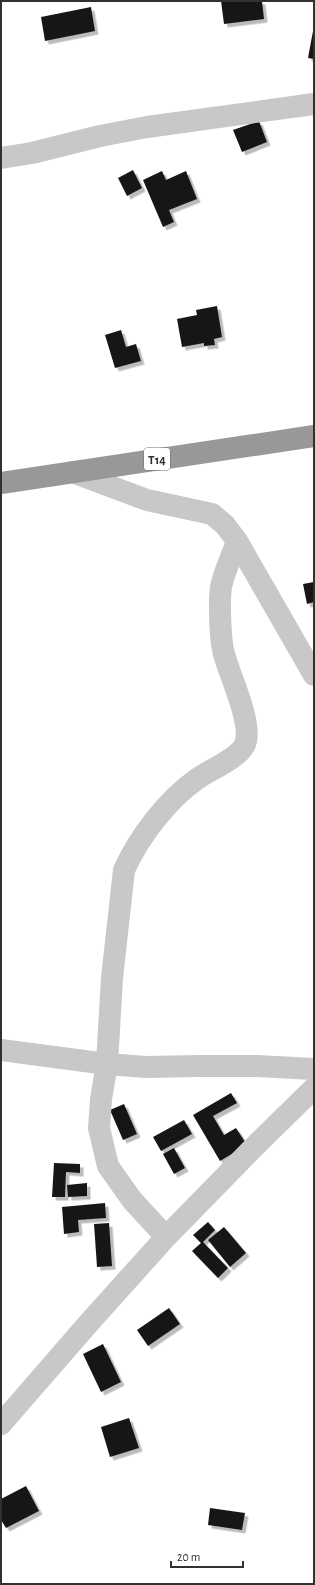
<svg xmlns="http://www.w3.org/2000/svg" width="315" height="1585" viewBox="0 0 315 1585" font-family="'Alegreya Sans',sans-serif">
<defs>
<filter id="shadow"><feDropShadow dx="3.5" dy="3.5" stdDeviation="0" flood-color="#0004"/></filter>
</defs>
<rect width="100%" height="100%" fill="#fff"/>
<path fill="#181818" filter="url(#shadow)" d="M221 1H262L264 19 224 24Z
M91 7 95 31 45 41 41 17Z
M313 31H314V59L308 58Z
M259 121 267 142 242 152 233 130Z
M133 170 142 188 127 196 118 178Z
M162 171 166 180 186 171 197 199 169 210 174 222 163 227 143 180Z
M217 306 222 337 214 339 215 345 204 346V343L182 347 177 319 197 315 196 310Z
M121 330 126 347 136 344 141 361 115 368 105 335Z
M314 582V602L307 604 303 584Z
M231 1093 237 1103 213 1116 224 1135 236 1128 247 1145 220 1161 193 1115Z
M124 1104 137 1134 123 1140 110 1110Z
M184 1120 192 1134 161 1151 153 1137Z
M174 1148 185 1168 174 1174 163 1154Z
M54 1163 80 1164V1173L66 1172 65 1197H52Z
M87 1183V1196L68 1197 67 1185Z
M105 1203 106 1218 78 1220 79 1232 64 1234 62 1207Z
M208 1222 215 1230 203 1242 228 1268 218 1278 192 1251 201 1243 193 1235Z
M109 1223 112 1266 97 1267 94 1224Z
M224 1227 246 1253 230 1267 208 1240Z
M169 1308 180 1324 148 1346 137 1330Z
M103 1344 121 1382 101 1392 83 1354Z
M129 1418 139 1448 110 1457 101 1427Z
M26 1486 39 1511 6 1528 1 1520V1499Z
M210 1508 245 1513 242 1530 208 1525Z"/>
<g fill="none" stroke-linecap="round" stroke-linejoin="round">
<path stroke="#c8c8c8" stroke-width="22" d="M1 158 32 153 100 136 147 127 314 104
M72 472 147 500 212 514 225 525 237 541 314 675
M1 1050 107 1064 146 1067 200 1066H257L314 1069
M166 1237 132 1200 108 1166 99 1128 101 1099 107 1064 112 978 124 870C139 837 167 800 197 779 209 770 243 757 246 741 251 720 230 676 224 654 220 641 219 600 221 587 224 572 232 556 237 541
M1 1424 87 1325 166 1237 255 1146 314 1088"/>
<path stroke="#989898" stroke-width="22" d="M1 483 314 436"/>
</g>
<g text-anchor="middle" stroke-width="4" stroke-linejoin="round" paint-order="stroke">
<rect fill="#fff" stroke="#6f6f6f" stroke-width="1" x="144" y="448" width="26" height="22" rx="3"/>
<g font-size="13" font-weight="bold" fill="#313131">
<text x="157" y="464">T14</text>
</g>
</g>
<rect width="315" height="1585" fill="none" stroke="#313131" stroke-width="4"/>
<path d="M171 1561v6h72v-6" fill="none" stroke="#313131" stroke-width="2"/>
<text x="177" y="1561" font-size="12" fill="#313131" stroke="#ffffff" stroke-width="3" paint-order="stroke">20 m</text>
</svg>
